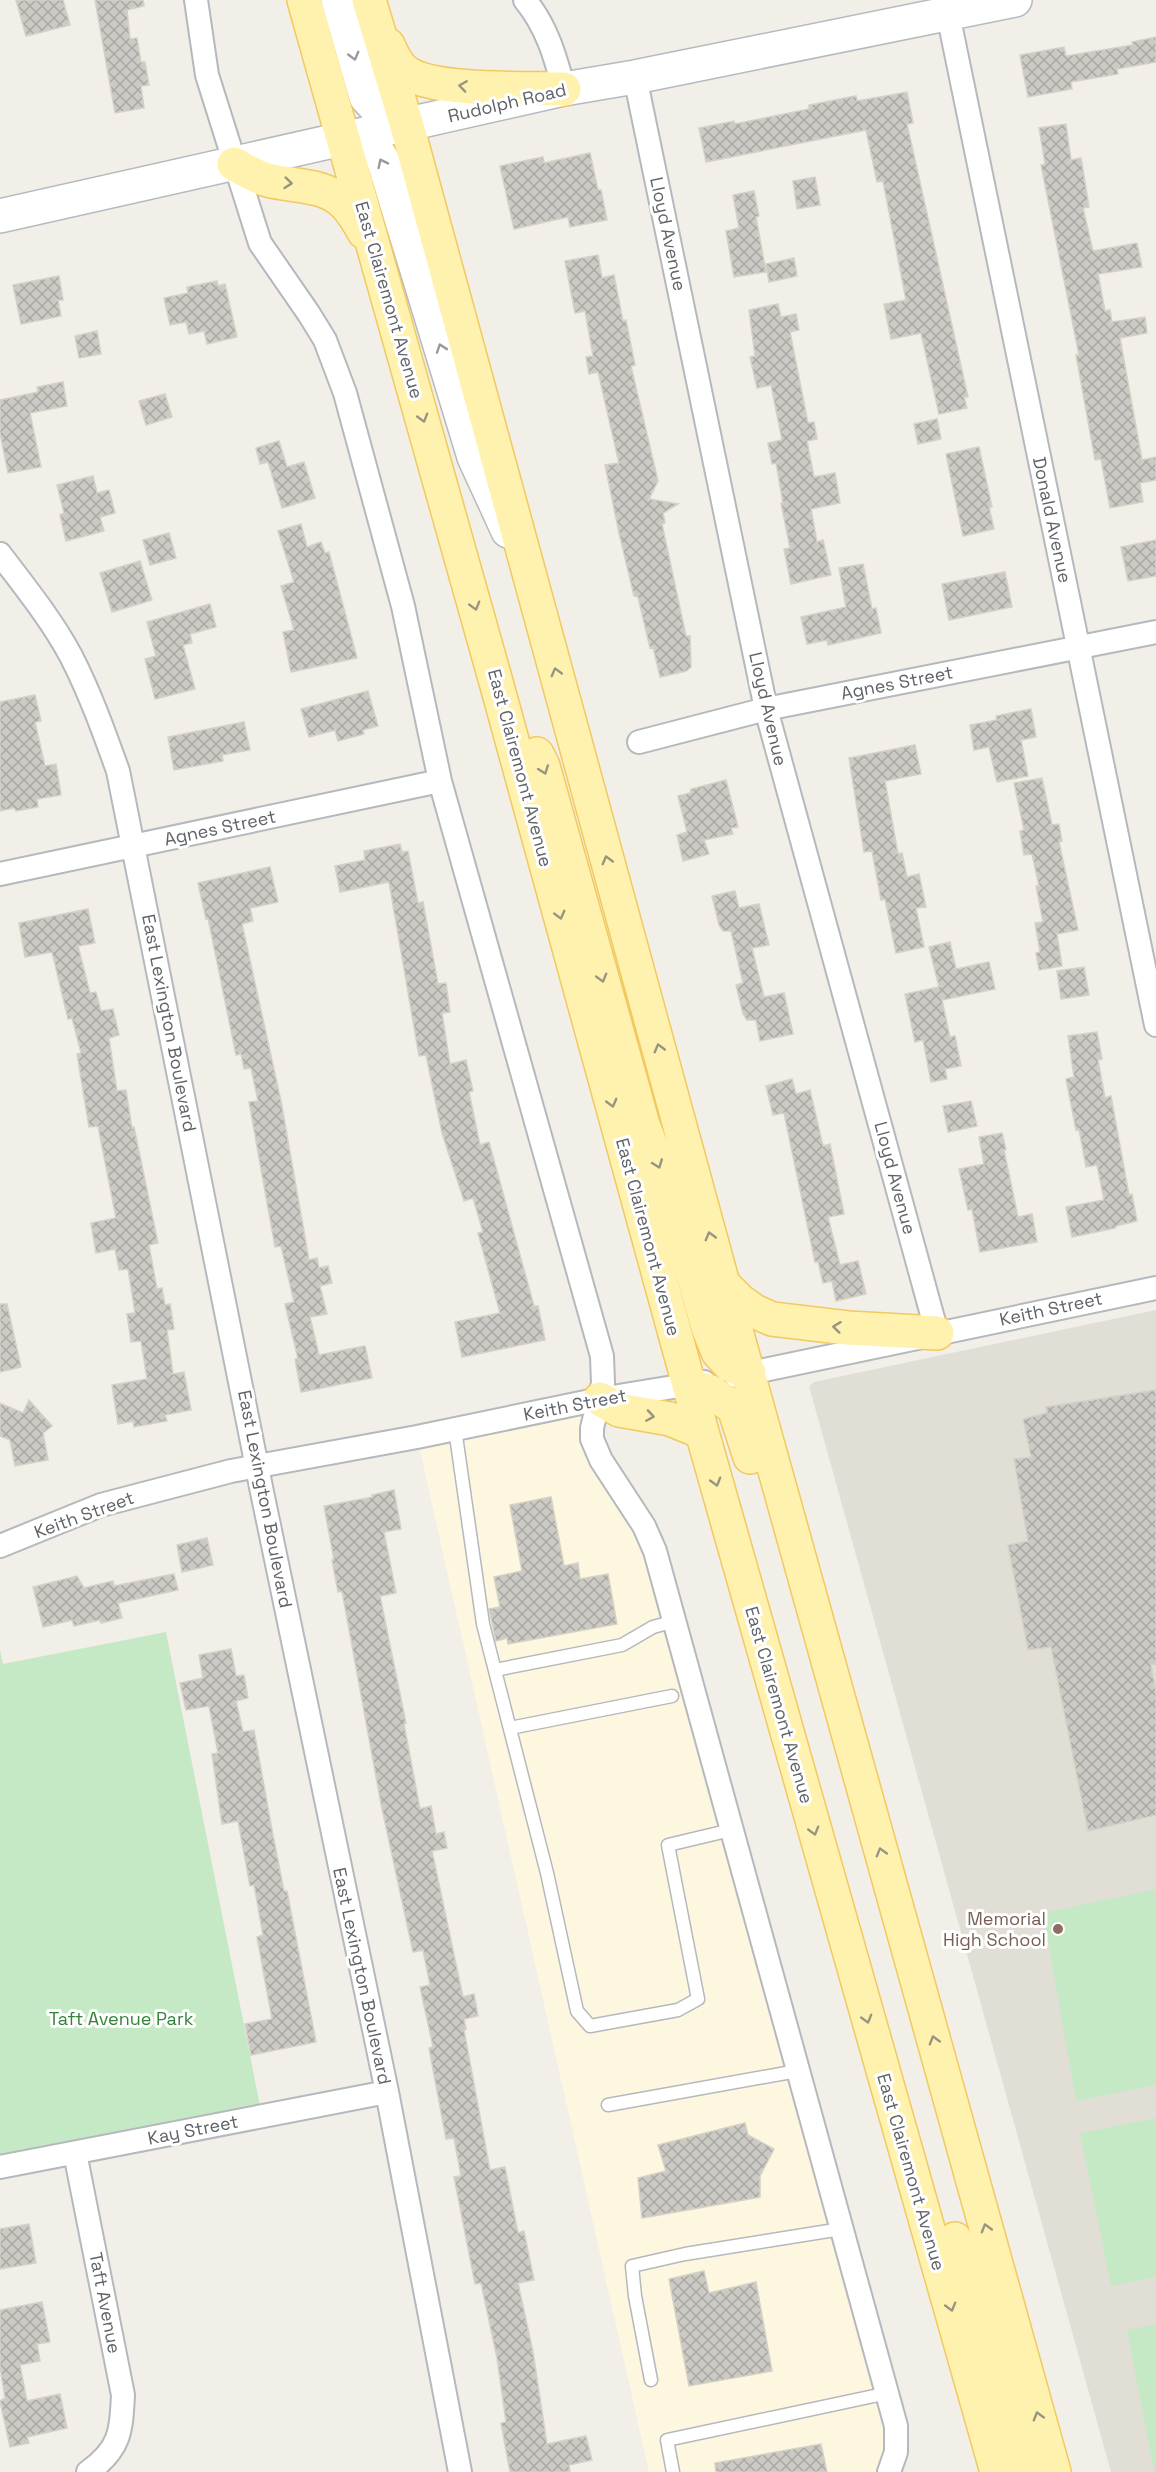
<svg xmlns="http://www.w3.org/2000/svg" width="1156" height="2472" viewBox="0 0 1156 2472" font-family="'Space Grotesk',sans-serif">
<defs>
<pattern id="building-cross-hatch" width="8" height="8" patternUnits="userSpaceOnUse" patternTransform="scale(1.5)"><rect width="8" height="8" fill="#cccac5"/><path d="M0 0l8 8M0 8l8-8" fill="none" stroke="#a9a8a4"/></pattern>
</defs>
<rect width="100%" height="100%" fill="#f1efe8"/>
<path fill="#fef7e0" d="M600 1399 592 1428 644 1526 888 2393 889 2472H649L417 1437Z"/>
<path fill="#e1ded6" d="M1156 1310V2472H1111L809 1386 814 1382Z"/>
<path fill="#c5e8c5" d="M166 1632 262 2116 0 2167V1651L3 1664Z
M1156 1889V2085L1076 2101 1043 1913Z
M1156 2118V2277L1111 2286 1080 2133Z
M1156 2324V2472H1154L1127 2330Z"/>
<path fill="url(#building-cross-hatch)" stroke="#d6d1c6" stroke-width="1.5" d="M16 0H63L70 25 26 36Z
M95 0H143L144 6 127 10 130 39 137 38 141 62H145L149 85 141 86 144 108 115 113Z
M1156 37V62L1117 69 1118 74 1071 82 1072 89 1028 97 1020 55 1064 47 1066 56 1133 45 1132 42Z
M907 92 913 123 907 124 968 397H964L967 408 939 414 921 333 891 339 884 304 906 300 883 181 877 182 866 130 706 162 699 128 734 121 735 124 809 109V105L856 96 857 101Z
M1066 124 1071 160 1081 158 1089 207 1083 208 1093 251 1137 243 1142 267 1098 274 1105 311 1110 310 1112 322 1145 317 1147 333 1120 338 1142 460 1156 457V480L1140 483 1143 502 1110 508 1101 459 1095 460 1076 355H1079L1041 165 1045 164 1039 128Z
M590 153 598 190H601L607 220 570 227 568 217 514 229 500 166 543 157 544 163Z
M815 177 820 205 797 209 793 181Z
M754 191 759 216 756 217 766 272 734 277 726 231 739 228 733 195Z
M598 255 602 278 614 275 623 321 626 320 635 365 631 366 658 481 649 499 678 504 663 513 665 523 662 524 686 636H690L691 667 686 671 660 677 653 647 650 648 638 597 634 596 619 533 605 465 619 463 598 372 589 374 586 357 593 356 585 311 575 313 565 261Z
M794 258 797 276 769 282 766 264Z
M59 276 63 300H58L61 316 21 324 13 285Z
M217 281 218 286 225 284 237 337 207 344 204 331 189 334 186 322 170 325 164 298 188 293 187 287Z
M778 304 781 317 796 314 799 330 790 332 808 423 814 422 817 439 807 441 814 477 835 473 840 503 811 509 817 542 823 540 831 575 791 584 784 549 790 548 781 503H783L776 463 772 464 768 443 782 440 771 385 757 388 750 357 755 356 749 310Z
M97 331 101 354 79 358 75 336Z
M63 382 67 406 30 413 41 467 8 473 0 433V400L38 392 37 387Z
M165 394 172 417 146 425 139 401Z
M937 419 941 439 918 444 914 424Z
M279 441 287 467 304 462 315 498 282 508 268 462 260 464 256 448Z
M979 447 992 507H989L994 529 963 536 946 454Z
M93 476 97 493 109 490 115 513 100 517 104 531 66 541 60 515 64 513 57 485Z
M301 524 307 547 321 542 325 553 329 552 357 658 291 672 283 632 294 630 281 586 294 582 278 531Z
M169 533 176 558 150 565 143 540Z
M1156 540V576L1128 581 1121 547Z
M140 561 152 600 112 612 100 573Z
M863 564 872 609 876 608 881 633 828 645 827 640 807 644 801 617 846 607 839 568Z
M1005 572 1012 607 949 620 942 584Z
M210 604 216 627 190 634 192 643 183 645 195 689 155 699 145 659 156 656 147 622Z
M368 691 378 726 363 730 364 734 338 741 335 730 309 737 301 709Z
M35 695 41 721 35 722 45 766 56 764 61 795 37 799 38 807 16 811 14 808 0 811V702Z
M1031 709 1036 737 1021 740 1028 776 997 782 989 747 974 750 970 725 997 720 996 716Z
M244 722 250 750 222 755 223 761 174 770 168 737Z
M915 745 921 774 885 781 898 854 902 853 907 877 919 874 926 907 916 908 924 947 896 953 885 899 881 900 872 851 864 852 849 758Z
M1042 778 1052 825 1059 824 1062 841 1059 842 1078 930 1057 934 1062 966 1039 970 1036 953 1040 952 1035 923 1043 922 1036 886H1039L1032 854 1024 855 1020 831 1024 830 1014 783Z
M726 780 738 827 731 828 733 834 704 840 709 854 683 861 677 835 687 832 678 796 690 793 691 789Z
M400 844 402 852 408 851 418 903 423 902 438 984 446 983 450 1012 442 1013 450 1064 466 1060 473 1091 469 1092 480 1145 489 1142 534 1306H538L545 1340 462 1357 455 1322 500 1313 478 1233 483 1232 473 1198 464 1201 442 1133 426 1055 419 1056 389 882 340 892 335 866 365 860 364 851Z
M270 867 278 902 250 908 253 921 242 924 281 1101 309 1260 317 1258 319 1268 328 1266 332 1283 320 1286 327 1314 310 1317 319 1355 365 1346 372 1378 301 1392 295 1359H298L285 1304 294 1302 281 1246 275 1247 249 1102 258 1101 251 1068 244 1069 241 1054 236 1055 208 918 206 919 198 883Z
M735 891 739 908 759 904 769 945 752 948 764 997 784 993 793 1034 760 1041 756 1020H747L743 1014 736 985 743 983 731 931H723L719 925 712 896Z
M88 909 95 943 78 946 90 993 96 992 101 1011 113 1009 119 1035 109 1038 117 1091 126 1090 132 1128 134 1127 158 1243 149 1245 157 1289 162 1288 165 1305 170 1304 174 1329 167 1330 173 1374 184 1372 191 1410 165 1415 167 1421 134 1427 133 1421 118 1424 112 1385 147 1379 141 1341 131 1342 127 1314 135 1313 128 1269 119 1270 115 1249 96 1253 91 1223 116 1218 98 1126 89 1127 77 1054 81 1053 72 1018 68 1019 52 952 25 957 19 923Z
M950 942 956 969 989 962 995 989 942 1000 950 1037 955 1036 961 1066 945 1069 947 1079 931 1082 923 1040 915 1042 905 994 939 987 929 947Z
M1084 967 1089 995 1061 999 1057 971Z
M1097 1032 1102 1059 1098 1060 1105 1098 1111 1096 1129 1195 1132 1194 1137 1221 1116 1226 1115 1228 1072 1237 1066 1207 1104 1200 1097 1165 1086 1167 1079 1129 1076 1130 1066 1079 1074 1077 1068 1036Z
M792 1079 796 1094 810 1090 823 1146 830 1144 844 1214 828 1217 840 1265 858 1261 866 1294 836 1301 832 1281 823 1283 818 1261 815 1262 784 1113 773 1115 766 1086Z
M971 1101 977 1126 948 1132 943 1106Z
M1002 1133 1006 1149 1004 1150 1018 1217 1032 1214 1037 1242 980 1252 972 1209 968 1210 959 1169 984 1164 979 1137Z
M0 1304H7L21 1367 0 1372Z
M1156 1390V1664L1151 1665 1156 1691V1815L1088 1831 1051 1647 1028 1650 1008 1545 1028 1541 1014 1459 1031 1457 1023 1419 1047 1413 1046 1407Z
M29 1400 52 1426 43 1433 48 1460 15 1466 10 1440 0 1436V1403L23 1413Z
M394 1490 401 1529 384 1532 396 1593 380 1596 406 1723 404 1724 420 1809 431 1806 436 1834 444 1832 447 1848 432 1851 463 1997 474 1994 478 2016 464 2019 466 2029 464 2030 490 2170 505 2167 518 2233 524 2231 534 2280 518 2283 533 2352 547 2444 586 2436 592 2460 569 2465 570 2472H510L501 2423 506 2422 497 2358 481 2283 475 2284 454 2177 461 2176 454 2138 446 2139 429 2048 433 2047 420 1987 430 1985 423 1950 413 1952 381 1804 342 1591 338 1592 332 1560H334L324 1506 373 1497 372 1495Z
M551 1497 564 1566 578 1563 580 1579 608 1574 617 1624 508 1644 507 1638 496 1641 489 1609 500 1607 494 1577 522 1571 510 1505Z
M207 1538 213 1565 182 1572 177 1545Z
M174 1574 178 1590 118 1603 122 1618 101 1623 100 1620 74 1626 72 1620 43 1627 33 1587 77 1576 84 1588 113 1581 114 1586Z
M231 1649 236 1676 244 1675 248 1698 236 1701 243 1732 254 1730 272 1830 284 1891H287L316 2042 251 2055 245 2024 272 2019 257 1937 263 1935 254 1885 250 1886 238 1821 222 1824 212 1754 218 1753 209 1706 186 1710 180 1683 203 1678 199 1655Z
M745 2123 748 2135 774 2149 760 2176V2197L642 2218 638 2178 666 2171 658 2145Z
M29 2224 36 2263 0 2269V2229Z
M704 2271 709 2293 756 2282 772 2371 689 2386 669 2279Z
M42 2302 50 2342 37 2344 40 2361 20 2365 27 2401 60 2394 67 2428 27 2437 29 2443 10 2447 0 2401 5 2398 0 2367V2310Z
M821 2444 827 2472H716L715 2463Z"/>
<g fill="none" stroke-linecap="round" stroke-linejoin="round">
<g stroke="#b5b8bc" stroke-width="15">
<path id="lane" d="M455 1429 483 1624 547 1873 577 2011 590 2026 678 2010 698 1999 668 1845 731 1830
M495 1670 622 1645 653 1627 675 1621
M510 1728 672 1696
M608 2105 797 2071
M651 2380 635 2296 632 2266 685 2254 841 2229
M673 2472 667 2440 888 2393"/>
</g>
<g stroke="#b5b8bc" stroke-width="26">
<path id="street" d="M196 0 207 75 260 243 309 314 325 340 345 393 403 606 440 781 602 1356 603 1383 592 1428V1439L601 1460 644 1526 655 1551 896 2426V2452L889 2472
M525 0C547 27 555 56 564 89
M948 14 1156 1025
M635 77 766 709 937 1333
M0 554C25 587 51 619 71 656 90 693 104 732 118 771L262 1492 387 2092 460 2472
M639 742 766 709 1156 632
M0 874 440 781
M736 1376 1156 1288
M0 1546 101 1505 231 1471 417 1437 600 1399 704 1382
M75 2153 123 2395C121 2433 120 2449 88 2472
M0 2167 387 2092"/>
</g>
<g stroke="#b6babf" stroke-width="36">
<path id="secondary" d="M338 0 366 97 379 111 407 126
M344 139 377 151 384 162 474 457 508 531
M0 216 564 89 635 77 1015 0"/>
</g>
<g stroke="#f2c960" stroke-width="36">
<path id="primary" d="M304 0 496 682 702 1432 997 2472
M369 0 407 126 723 1284 1054 2472
M388 45C392 54 397 66 406 72 433 92 529 88 564 89
M234 164C245 170 255 177 268 180 294 187 325 183 346 205 353 213 359 223 364 232
M537 754 543 766 643 1125 672 1200 708 1327 718 1352 730 1365 749 1373
M723 1284 740 1301 754 1311 772 1319 848 1328 937 1333
M689 1385 711 1392 734 1408 750 1457
M600 1399 619 1410 670 1419 702 1432
M955 2239 978 2317 996 2361 1028 2472"/>
</g>
<use href="#lane" stroke="#fff" stroke-width="12"/>
<use href="#street" stroke="#fff" stroke-width="22"/>
<use href="#secondary" stroke="#fff" stroke-width="33"/>
<use href="#primary" stroke="#fff2af" stroke-width="33"/>
</g>
<defs><path id="oneway-chevron" d="M-2-3.5L2.5 0L-2 3.5" fill="none" stroke-width="1.6" stroke-linecap="round" stroke-linejoin="round" transform="scale(1.5)"/></defs>
<g stroke="#979a9d">
<use href="#oneway-chevron" transform="translate(354 56) rotate(75)"/>
<use href="#oneway-chevron" transform="translate(382 163) rotate(-116)"/>
<use href="#oneway-chevron" transform="translate(441 348) rotate(-109)"/>
</g>
<g stroke="#979581">
<use href="#oneway-chevron" transform="translate(463 86) rotate(-172)"/>
<use href="#oneway-chevron" transform="translate(288 183) rotate(6)"/>
<use href="#oneway-chevron" transform="translate(423 418) rotate(74)"/>
<use href="#oneway-chevron" transform="translate(475 606) rotate(74)"/>
<use href="#oneway-chevron" transform="translate(556 672) rotate(-105)"/>
<use href="#oneway-chevron" transform="translate(544 770) rotate(70)"/>
<use href="#oneway-chevron" transform="translate(607 860) rotate(-105)"/>
<use href="#oneway-chevron" transform="translate(560 915) rotate(75)"/>
<use href="#oneway-chevron" transform="translate(602 978) rotate(74)"/>
<use href="#oneway-chevron" transform="translate(659 1048) rotate(-105)"/>
<use href="#oneway-chevron" transform="translate(612 1103) rotate(75)"/>
<use href="#oneway-chevron" transform="translate(658 1164) rotate(69)"/>
<use href="#oneway-chevron" transform="translate(710 1236) rotate(-105)"/>
<use href="#oneway-chevron" transform="translate(837 1327) rotate(-173)"/>
<use href="#oneway-chevron" transform="translate(650 1416) rotate(9)"/>
<use href="#oneway-chevron" transform="translate(716 1482) rotate(74)"/>
<use href="#oneway-chevron" transform="translate(814 1831) rotate(74)"/>
<use href="#oneway-chevron" transform="translate(881 1852) rotate(-106)"/>
<use href="#oneway-chevron" transform="translate(867 2019) rotate(74)"/>
<use href="#oneway-chevron" transform="translate(934 2040) rotate(-106)"/>
<use href="#oneway-chevron" transform="translate(986 2228) rotate(-106)"/>
<use href="#oneway-chevron" transform="translate(951 2307) rotate(74)"/>
<use href="#oneway-chevron" transform="translate(1038 2416) rotate(-106)"/>
</g>
<circle fill="#8d6e63" stroke="#fff" stroke-width="2" cx="1058" cy="1929" r="6"/>
<g text-anchor="middle" stroke-width="6" stroke-linejoin="round" paint-order="stroke">
<g font-size="18" fill="#5f6368" stroke="#fff">
<text transform="translate(507 103) rotate(-13)" y="6">Rudolph Road</text>
<text transform="translate(668 234) rotate(78)" y="6">Lloyd Avenue</text>
<text transform="translate(389 300) rotate(74)" y="6">East Clairemont Avenue</text>
<text transform="translate(1052 520) rotate(78)" y="6">Donald Avenue</text>
<text transform="translate(897 683) rotate(-11)" y="6">Agnes Street</text>
<text transform="translate(768 709) rotate(77)" y="6">Lloyd Avenue</text>
<text transform="translate(520 768) rotate(75)" y="6">East Clairemont Avenue</text>
<text transform="translate(220 828) rotate(-12)" y="6">Agnes Street</text>
<text transform="translate(169 1023) rotate(79)" y="6">East Lexington Boulevard</text>
<text transform="translate(895 1178) rotate(75)" y="6">Lloyd Avenue</text>
<text transform="translate(648 1237) rotate(75)" y="6">East Clairemont Avenue</text>
<text transform="translate(1051 1309) rotate(-12)" y="6">Keith Street</text>
<text transform="translate(575 1405) rotate(-11)" y="6">Keith Street</text>
<text transform="translate(265 1499) rotate(79)" y="6">East Lexington Boulevard</text>
<text transform="translate(84 1515) rotate(-20)" y="6">Keith Street</text>
<text transform="translate(779 1705) rotate(74)" y="6">East Clairemont Avenue</text>
<text transform="translate(362 1976) rotate(78)" y="6">East Lexington Boulevard</text>
<text transform="translate(193 2130) rotate(-11)" y="6">Kay Street</text>
<text transform="translate(911 2172) rotate(74)" y="6">East Clairemont Avenue</text>
<text transform="translate(105 2303) rotate(79)" y="6">Taft Avenue</text>
</g>
<g font-size="18" fill="#785e54" stroke="#fff" text-anchor="end">
<text x="1046" y="1925">Memorial<tspan x="1046" dy="21">High School</tspan></text>
</g>
<g font-size="18" fill="#348238" stroke="#fff">
<text x="121" y="2025">Taft Avenue Park</text>
</g>
</g>
</svg>
